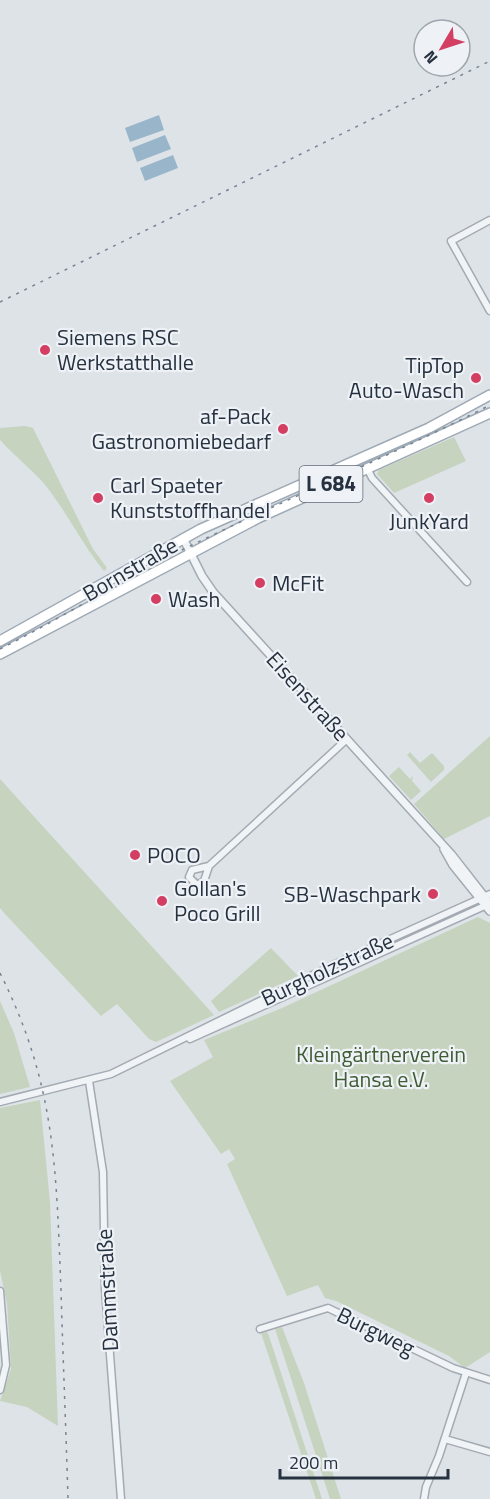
<svg xmlns="http://www.w3.org/2000/svg" width="490" height="1499" viewBox="0 0 490 1499" font-family="'Titillium Web',sans-serif">
<rect width="100%" height="100%" fill="#dee3e8"/>
<path fill="#c6d3bf" d="M25 426 33 428 93 549 107 568 104 571C82 544 68 514 46 486 32 469 14 456 0 440V428Z
M454 437 466 461 394 493 377 474 379 470Z
M490 736V816L444 839 414 804Z
M410 752 420 763 432 753 444 766V770L431 782 407 755Z
M399 767 410 779 413 776 412 781 421 791 411 800 389 776Z
M0 779 214 1015 156 1042 149 1039 117 1004 101 1016 5 914 0 908Z
M470 906 473 910 242 1014Z
M478 917 490 923V1352L465 1368 449 1356 336 1301 325 1298 318 1285 287 1296 227 1164 235 1159 229 1149 221 1154 170 1081 213 1057 204 1040 282 1008Z
M271 948 298 976 219 1012 211 1001Z
M0 1001 14 1033 30 1087 0 1094Z
M40 1100 50 1202 58 1426 27 1407 0 1401 11 1369 7 1304 0 1271V1108Z
M282 1327 304 1383 341 1499H330L275 1329Z
M267 1332 269 1336 322 1499H316L261 1333Z"/>
<path fill="#98b5ca" d="M159 115 164 130 130 142 125 128Z
M165 135 171 149 137 162 132 148Z
M173 155 178 168 145 181 140 168Z"/>
<g fill="none" stroke-linecap="round" stroke-linejoin="round">
<g stroke="#a3aab2" stroke-width="9">
<path id="minor" d="M490 220 451 241 490 311
M367 468 372 478 467 582
M209 866 192 870 189 877 197 885 204 881 209 866 347 739
M190 1039 489 904
M89 1081 103 1172 105 1289 121 1499
M0 1102 111 1074 335 964 490 894
M0 1291 6 1365 0 1390
M260 1329 328 1308 453 1368 490 1380
M445 1439 490 1452
M424 1499 426 1487 439 1456 466 1373"/>
</g>
<g stroke="#a3aab2" stroke-width="10">
<path id="tertiary" d="M183 538 202 576 213 592 451 854 490 904
M444 849 453 865 490 911"/>
</g>
<g stroke="#9da9b4" stroke-width="12">
<path id="primary" d="M0 641 201 529 429 428 490 395
M0 654 258 518 490 413"/>
</g>
<use href="#minor" stroke="#f1f4f7" stroke-width="6"/>
<use href="#tertiary" stroke="#f1f4f7" stroke-width="7"/>
<use href="#primary" stroke="#fff" stroke-width="9"/>
<path stroke="#778492" stroke-width="1.5" stroke-dasharray="3 6" stroke-linecap="butt" d="M0 302 490 61
M0 649C64 617 124 578 188 547 288 498 391 456 490 405
M0 973C56 1085 56 1169 61 1290 63 1360 66 1429 68 1499"/>
</g>
<g fill="#d33e62" stroke="#eef2f6" stroke-width="2">
<circle cx="45" cy="350" r="6"/>
<circle cx="476" cy="378" r="6"/>
<circle cx="283" cy="429" r="6"/>
<circle cx="98" cy="498" r="6"/>
<circle cx="429" cy="498" r="6"/>
<circle cx="260" cy="583" r="6"/>
<circle cx="156" cy="599" r="6"/>
<circle cx="135" cy="855" r="6"/>
<circle cx="433" cy="894" r="6"/>
<circle cx="162" cy="901" r="6"/>
</g>
<g text-anchor="middle" stroke-width="4.5" stroke-linejoin="round" paint-order="stroke">
<rect fill="#eef2f6" stroke="#636c77" stroke-width="1.5" x="299.5" y="466" width="63" height="36" rx="4.5"/>
<g font-size="21" font-weight="bold" fill="#273240">
<text x="331" y="491">L 684</text>
</g>
<g font-size="22" fill="#273240" stroke="#eef2f6" text-anchor="start">
<text x="57" y="345">Siemens RSC<tspan x="57" dy="25">Werkstatthalle</tspan></text>
<text x="464" y="373" text-anchor="end">TipTop<tspan x="464" dy="25">Auto-Wasch</tspan></text>
<text x="271" y="424" text-anchor="end">af-Pack<tspan x="271" dy="25">Gastronomiebedarf</tspan></text>
<text x="110" y="493">Carl Spaeter<tspan x="110" dy="25">Kunststoffhandel</tspan></text>
<text x="429" y="529" text-anchor="middle">JunkYard</text>
<text x="272" y="591">McFit</text>
<text x="168" y="607">Wash</text>
<text x="147" y="863">POCO</text>
<text x="174" y="896">Gollan's<tspan x="174" dy="25">Poco Grill</tspan></text>
<text x="421" y="902" text-anchor="end">SB-Waschpark</text>
</g>
<g font-size="22" fill="#273240" stroke="#eef2f6">
<text transform="translate(130 569) rotate(-30)" y="8">Bornstraße</text>
<text transform="translate(308 696) rotate(48)" y="8">Eisenstraße</text>
<text transform="translate(327 969) rotate(-25)" y="8">Burgholzstraße</text>
<text transform="translate(107 1290) rotate(-93)" y="8">Dammstraße</text>
<text transform="translate(376 1331) rotate(26)" y="8">Burgweg</text>
</g>
<g font-size="22" fill="#3f5c34" stroke="#eef2f6">
<text x="381" y="1062">Kleingärtnerverein<tspan x="381" dy="25">Hansa e.V.</tspan></text>
</g>
</g>
<g transform="translate(442 48) rotate(231)"><circle r="28" fill="#eef2f6" stroke="#9ea5ad" stroke-width="1.5"/>
<path d="M0-4.5L10 22L0 15L-10 22Z" fill="#d33e62"/>
<text y="-9" font-size="16" font-weight="bold" text-anchor="middle" fill="#273240">N</text>
</g>
<path d="M280 1469v9h168v-9" fill="none" stroke="#273240" stroke-width="3"/>
<text x="289" y="1469" font-size="18" fill="#273240" stroke="#eef2f6" stroke-width="4.5" paint-order="stroke">200 m</text>
</svg>
